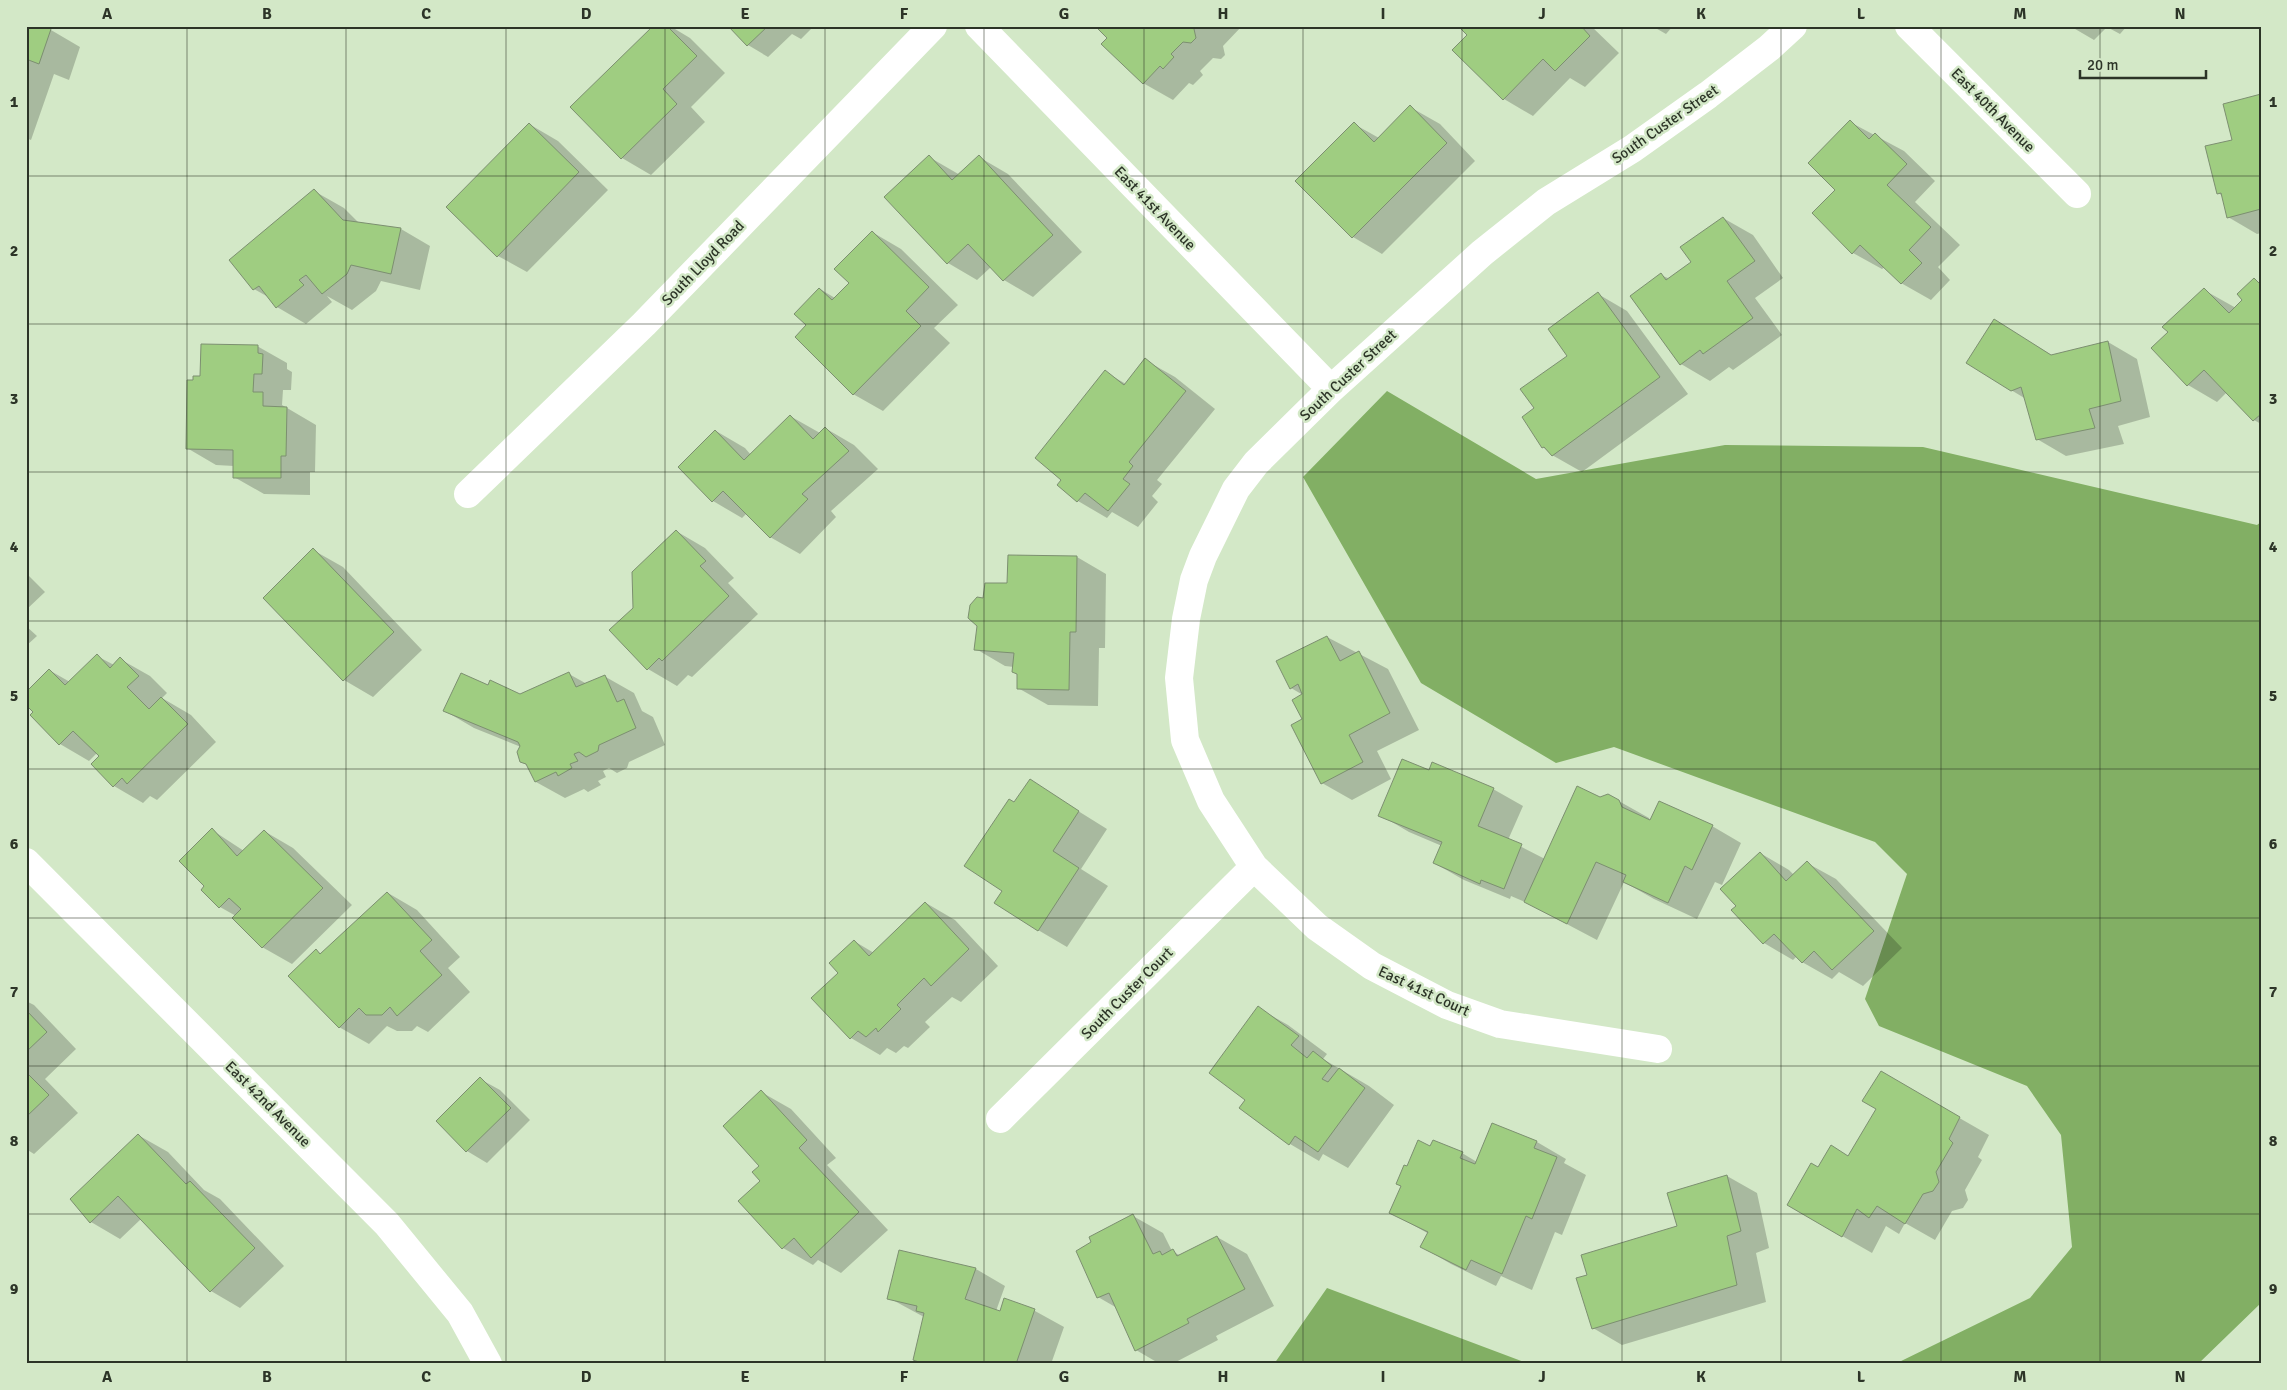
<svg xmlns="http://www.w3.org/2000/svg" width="2287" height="1390" viewBox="0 0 2287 1390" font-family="Signika,sans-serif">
<rect width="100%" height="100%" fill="#d3e8c7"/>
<path fill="#82af64" d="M1387 391 1536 479 1725 445 1923 447 2257 525 2261 522V1303L2198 1364H1895L2030 1298 2072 1247 2061 1135 2027 1086 1879 1026 1865 999 1907 874 1875 842 1614 747 1556 763 1421 683 1303 477Z
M1327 1288 1529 1364H1274Z"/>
<path fill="#0003" d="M26 26H40L51 30 80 47 69 80 54 74 31 140 26 138Z
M655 26H670L690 38 725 73 691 107 705 122 651 175 622 158Z
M729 26H814L801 39 792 34 768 57 748 45Z
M1097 26H1242L1223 46 1225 55 1221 59 1213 58 1200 71 1203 75 1193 85 1189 83 1173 100 1143 83Z
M1460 26H1591L1619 53 1585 87 1570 78 1533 116 1504 99 1469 35Z
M1652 26H1673L1666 34Z
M2070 26H2127L2120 34 2107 27 2094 40Z
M2261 96V233L2257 234 2228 217 2223 196 2218 193 2233 141Z
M1410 107 1440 124 1475 161 1382 254 1353 237 1354 124 1379 138Z
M1850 122 1904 151 1935 181 1915 202 1960 245 1938 267 1950 280 1931 300 1901 283 1885 267 1882 269 1853 253 1837 190Z
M529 124 558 141 608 190 527 272 498 256Z
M929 157 960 175 979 157 1008 174 1082 252 1033 297 1004 280 991 267 977 280 948 263Z
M314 191 344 208 359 223 401 229 430 246 420 290 381 281 376 291 352 310 327 296 332 302 306 324 277 307 270 298 254 289 231 260Z
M1723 218 1753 235 1783 278 1755 298 1782 335 1733 370 1729 367 1710 381 1681 364 1661 275 1670 279 1693 262Z
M872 232 901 249 958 305 934 328 950 343 883 411 853 394 820 289 835 298 850 283Z
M2254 280 2261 283V424L2254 420 2227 392 2217 402 2188 385 2170 332 2204 290 2236 308 2244 300Z
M1598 294 1627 311 1688 394 1582 472 1552 455 1543 447 1535 409 1568 356Z
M1994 320 2053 356 2108 342 2137 359 2150 417 2118 426 2124 444 2066 456 2037 439 2026 399 2011 390Z
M257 346 287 363V369L292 372 291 390H283L282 405 316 425 315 472H310V495L264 494 234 477V466L216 465 187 448 194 381Z
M1145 360 1175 377 1215 409 1157 480 1162 484 1152 496 1158 502 1138 527 1112 512 1107 518 1078 501 1058 485 1063 479 1105 372 1126 384Z
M790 416 820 433 825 428 854 445 878 469 831 511 836 517 800 554 770 537 747 513 742 518 713 501 716 431 745 448 751 455Z
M676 531 705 548 734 578 728 583 758 614 692 677 688 675 677 686 648 669 635 608Z
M313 550 343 567 422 650 373 697 344 680Z
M1077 557 1106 574 1105 648H1099L1098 706 1048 705 1018 688V675L1014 667 1005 666 976 649 984 599 1009 585Z
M26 573 45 592 26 610Z
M26 626 37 636 26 646Z
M1327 637 1388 669 1419 730 1377 751 1391 779 1352 800 1322 783 1304 720 1303 695 1291 688Z
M97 656 114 665 120 659 150 676 167 693 162 698 191 715 216 742 157 800 150 796 143 803 114 786 97 753 89 761 60 744 49 670 70 682Z
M569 674 587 684 604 676 634 693 642 711 653 717 665 745 629 762 627 768 617 773 609 768 603 771 606 777 598 781 601 785 588 792 584 789 565 798 536 782 529 766 521 762V747L474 728 445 711 489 686 520 695Z
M1429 771 1493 789 1523 806 1508 840 1545 859 1599 798 1608 795 1649 818 1650 824 1712 826 1741 843 1722 885 1715 882 1697 919 1654 899 1624 882 1597 940 1525 902 1511 896 1510 899 1464 880 1434 863 1442 846 1409 832 1380 815Z
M1030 781 1107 829 1081 869 1108 886 1067 947 1038 930 1004 890 1015 803Z
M212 830 244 851 264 831 293 848 352 905 292 964 262 947 236 916 220 907 206 886Z
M1760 853 1789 870 1794 875 1807 863 1836 879 1902 948 1863 986 1839 972 1832 979 1802 962 1797 956 1793 960 1764 943 1738 906Z
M388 893 417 910 460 957 448 968 470 992 428 1032 417 1026 412 1031H397L387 1026 369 1044 339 1027 316 951 322 954Z
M926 903 955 920 998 966 961 1002 952 997 925 1022 930 1027 908 1048 904 1046 896 1053 887 1048 880 1055 851 1038 840 973 854 941 874 953Z
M26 1001 34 1005 76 1049 45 1079 78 1113 34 1154 26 1149Z
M1258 1008 1288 1025 1327 1054 1323 1059 1369 1086 1394 1105 1348 1168 1323 1154 1319 1161 1290 1144 1247 1100Z
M1881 1073 1989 1135 1978 1157 1982 1160 1965 1190 1968 1200 1963 1208 1952 1211 1935 1240 1905 1223 1899 1234 1886 1226 1872 1253 1788 1205 1819 1169 1849 1157 1877 1109Z
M480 1079 500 1090 530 1120 487 1163 467 1151 438 1121Z
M761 1092 791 1109 836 1158 827 1165 888 1230 841 1273 818 1260 813 1265 783 1248 740 1201 762 1181Z
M138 1135 168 1152 204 1190 220 1199 284 1266 240 1308 211 1291 141 1219 120 1239 91 1222Z
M1537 1142 1566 1159 1564 1163 1586 1175 1562 1235 1555 1232 1532 1290 1501 1276 1496 1286 1451 1264 1422 1247 1429 1234 1390 1212 1403 1186 1408 1168 1431 1148 1462 1153 1477 1162Z
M1727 1176 1757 1193 1769 1248 1756 1253 1766 1302 1622 1345 1593 1328 1589 1276 1679 1227Z
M1133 1216 1163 1233 1172 1251 1181 1256 1217 1237 1247 1254 1274 1306 1216 1336 1218 1340 1172 1364H1160L1136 1350 1117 1308 1098 1297Z
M900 1251 976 1269 1005 1286 996 1311 1001 1313 1005 1300 1035 1311 1064 1327 1051 1364H923L914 1359 924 1317 889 1298Z"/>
<path fill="#9fcd81" stroke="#7c8f70" d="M26 26H44L51 29 39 64 26 59Z
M653 26H667L697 56 663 89 677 104 621 159 570 107Z
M728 26H768L747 46Z
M1095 26H1197L1194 29 1196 38 1191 43 1183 42 1171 54 1174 57 1163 69 1160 66 1143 84 1101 44 1107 38Z
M1458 26H1581L1590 36 1555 71 1543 59 1503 100 1452 50 1467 35Z
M2261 94V209L2227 218 2221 193 2217 194 2205 146 2232 140 2223 104Z
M1410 105 1447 143 1352 238 1295 181 1354 122 1374 142Z
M1850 120 1869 139 1875 133 1907 164 1887 185 1931 227 1909 250 1922 263 1901 284 1860 245 1852 254 1812 213 1835 190 1808 163Z
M529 123 579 172 497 257 446 207Z
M929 155 952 180 979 155 1053 235 1003 281 968 244 947 264 884 197Z
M314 189 343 220 401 228 391 274 351 265 347 274 322 294 306 275 299 280 304 285 276 308 259 286 253 290 229 260Z
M1723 217 1755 261 1727 281 1753 318 1703 354 1700 350 1680 365 1630 296 1661 273 1666 280 1691 262 1680 247Z
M872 231 929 287 906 311 921 326 853 395 795 337 806 325 794 314 819 288 832 300 849 283 834 269Z
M2254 278 2259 283 2261 281V414L2253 421 2204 370 2187 386 2151 348 2168 332 2162 327 2204 288 2229 313 2242 300 2237 294Z
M1598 292 1660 377 1552 456 1544 447 1542 448 1522 417 1534 408 1520 389 1567 356 1548 329Z
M1994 319 2051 355 2108 341 2121 401 2089 409 2095 428 2036 440 2021 387 2011 391 1966 363Z
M201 344 258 345V353L263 354 262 374H254L253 392H263V406L287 407 286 456H281V478H233V450L186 449 187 380H193V376H200Z
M1145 358 1186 391 1129 462 1133 466 1123 479 1130 484 1108 511 1085 493 1077 502 1057 485 1061 480 1035 458 1105 370 1124 385Z
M790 415 813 439 825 427 849 451 802 494 808 499 770 538 723 491 712 502 678 467 715 430 744 460Z
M676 530 706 561 700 566 729 596 662 661 659 658 647 670 609 630 633 608 632 572Z
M313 548 394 632 343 681 263 598Z
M1008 555 1077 556 1076 632H1070L1069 690 1017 689V674L1012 672 1014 653 974 650 977 626 968 618 970 605 977 597 983 598 985 583H1007Z
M1327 636 1340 661 1359 651 1390 713 1349 735 1363 762 1321 784 1291 725 1302 719 1292 700 1302 694 1298 684 1290 689 1276 661Z
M97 654 110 668 120 657 139 676 127 687 149 709 161 697 188 724 127 784 122 778 113 787 91 764 99 756 73 731 59 745 30 715 33 712 26 705V692L49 669 65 685Z
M569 672 576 687 605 675 617 702 624 699 636 728 599 745 598 751 586 757 579 752 574 754 578 761 570 764 572 768 558 776 556 772 535 782 526 764 520 762 517 752 520 746 518 742 443 711 461 673 488 685 490 680 520 694Z
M1402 759 1429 770 1432 762 1494 788 1478 826 1522 844 1504 889 1481 880 1480 884 1433 863 1442 842 1378 816Z
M1030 779 1079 811 1053 851 1079 868 1038 931 994 903 1002 891 964 866 1009 799 1014 802Z
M1577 786 1600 797 1608 794 1619 800 1622 807 1650 820 1659 801 1713 825 1692 870 1685 866 1668 903 1623 882 1626 875 1596 862 1567 924 1524 902Z
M212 828 237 856 264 830 323 888 262 948 232 918 241 909 229 898 219 908 201 890 204 886 179 861Z
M1760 852 1786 881 1807 861 1874 931 1832 970 1814 951 1802 963 1774 934 1763 944 1731 910 1736 906 1720 889Z
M387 892 432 940 420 951 442 975 397 1016 390 1007 382 1015H366L359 1008 339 1028 288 976 316 949 320 954Z
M925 902 969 949 931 986 924 978 897 1005 901 1009 878 1032 876 1028 866 1037 858 1031 850 1039 811 998 838 973 829 963 854 940 869 956Z
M1258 1006 1299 1036 1291 1045 1307 1058 1313 1051 1332 1066 1322 1079 1328 1082 1339 1068 1365 1088 1318 1152 1295 1136 1289 1145 1239 1108 1245 1100 1209 1073Z
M26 1010 47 1032 26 1052Z
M1881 1071 1960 1117 1949 1139 1953 1143 1936 1172 1939 1182 1933 1191 1923 1194 1905 1224 1877 1206 1869 1218 1857 1209 1842 1237 1787 1205 1811 1163 1818 1167 1831 1145 1848 1156 1876 1109 1862 1101Z
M26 1072 49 1095 26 1117Z
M480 1077 511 1108 466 1152 436 1121Z
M761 1090 807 1140 799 1148 859 1212 811 1258 794 1238 782 1249 738 1201 760 1181 752 1172 759 1166 723 1126Z
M1492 1123 1537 1141 1534 1148 1557 1157 1532 1219 1526 1216 1502 1274 1471 1260 1466 1270 1420 1247 1428 1232 1389 1213 1401 1186 1396 1184 1404 1165 1407 1166 1418 1140 1430 1146 1433 1140 1463 1152 1460 1158 1475 1164Z
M138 1134 186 1184 190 1181 255 1248 210 1292 118 1196 90 1223 70 1199Z
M1727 1175 1741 1231 1727 1236 1737 1285 1592 1329 1576 1278 1587 1275 1581 1255 1677 1226 1667 1193Z
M1133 1214 1153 1254 1160 1251 1162 1255 1173 1249 1177 1256 1217 1236 1245 1289 1187 1319 1189 1323 1135 1351 1109 1293 1097 1298 1076 1251 1091 1242 1089 1237Z
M899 1250 976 1268 965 1299 1000 1311 1004 1298 1035 1309 1016 1364H925L913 1360 924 1313 916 1311 917 1306 887 1299Z"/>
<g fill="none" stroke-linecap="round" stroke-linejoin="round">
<path stroke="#fff" stroke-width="28" d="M979 26 1331 389
M1909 26 2077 194
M468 494 644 324 933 26
M26 862 387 1224 460 1313 488 1364
M1658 1049 1500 1024 1447 1005 1372 966 1317 927 1254 867 1211 801 1185 740 1179 678 1186 619 1194 580 1203 556 1236 489 1256 463 1331 389 1482 253 1546 202 1632 149 1708 95 1769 48 1793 26
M1000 1119 1254 867"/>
</g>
<path fill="none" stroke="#2c3427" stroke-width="1" stroke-opacity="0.55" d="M187 26V1364M346 26V1364M506 26V1364M665 26V1364M825 26V1364M984 26V1364M1144 26V1364M1303 26V1364M1462 26V1364M1622 26V1364M1781 26V1364M1941 26V1364M2100 26V1364M26 176H2261M26 324H2261M26 472H2261M26 621H2261M26 769H2261M26 918H2261M26 1066H2261M26 1214H2261"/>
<g text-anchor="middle" stroke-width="5" stroke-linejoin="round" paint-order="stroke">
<g font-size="15" fill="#2c3427" stroke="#d3e8c7">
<text transform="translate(1993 110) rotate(45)" y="5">East 40th Avenue</text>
<text transform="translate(1665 124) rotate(-35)" y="5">South Custer Street</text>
<text transform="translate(1155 208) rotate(46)" y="5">East 41st Avenue</text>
<text transform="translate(703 263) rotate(-46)" y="5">South Lloyd Road</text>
<text transform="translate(1348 375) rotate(-43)" y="5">South Custer Street</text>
<text transform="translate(1424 991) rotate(25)" y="5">East 41st Court</text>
<text transform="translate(1127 993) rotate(-45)" y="5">South Custer Court</text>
<text transform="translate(268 1104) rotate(45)" y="5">East 42nd Avenue</text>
</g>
</g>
<rect width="2287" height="1390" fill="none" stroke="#d3e8c7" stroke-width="55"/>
<path d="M2080 70v8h126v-8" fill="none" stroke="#2c3427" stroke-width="2.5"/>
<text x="2087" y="70" font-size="15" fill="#2c3427" stroke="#d3e8c7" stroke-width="4" paint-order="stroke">20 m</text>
<rect x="28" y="28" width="2232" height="1334" fill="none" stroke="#2c3427" stroke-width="2"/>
<g font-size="16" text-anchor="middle" font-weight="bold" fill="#2c3427">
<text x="107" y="19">A</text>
<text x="267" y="19">B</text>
<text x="426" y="19">C</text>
<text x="586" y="19">D</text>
<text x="745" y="19">E</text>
<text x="904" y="19">F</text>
<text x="1064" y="19">G</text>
<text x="1223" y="19">H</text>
<text x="1383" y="19">I</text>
<text x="1542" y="19">J</text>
<text x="1701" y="19">K</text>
<text x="1861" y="19">L</text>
<text x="2020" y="19">M</text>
<text x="2180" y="19">N</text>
<text x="14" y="107">1</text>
<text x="2273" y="107">1</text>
<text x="14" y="256">2</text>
<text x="2273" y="256">2</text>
<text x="14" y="404">3</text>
<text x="2273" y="404">3</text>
<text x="14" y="552">4</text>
<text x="2273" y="552">4</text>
<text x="14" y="701">5</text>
<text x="2273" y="701">5</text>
<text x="14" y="849">6</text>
<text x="2273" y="849">6</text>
<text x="14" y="997">7</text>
<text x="2273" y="997">7</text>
<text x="14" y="1146">8</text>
<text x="2273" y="1146">8</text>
<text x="14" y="1294">9</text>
<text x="2273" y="1294">9</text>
<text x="107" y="1382">A</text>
<text x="267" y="1382">B</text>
<text x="426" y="1382">C</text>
<text x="586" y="1382">D</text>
<text x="745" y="1382">E</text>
<text x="904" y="1382">F</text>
<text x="1064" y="1382">G</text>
<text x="1223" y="1382">H</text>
<text x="1383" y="1382">I</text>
<text x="1542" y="1382">J</text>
<text x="1701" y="1382">K</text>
<text x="1861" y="1382">L</text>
<text x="2020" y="1382">M</text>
<text x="2180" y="1382">N</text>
</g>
</svg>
